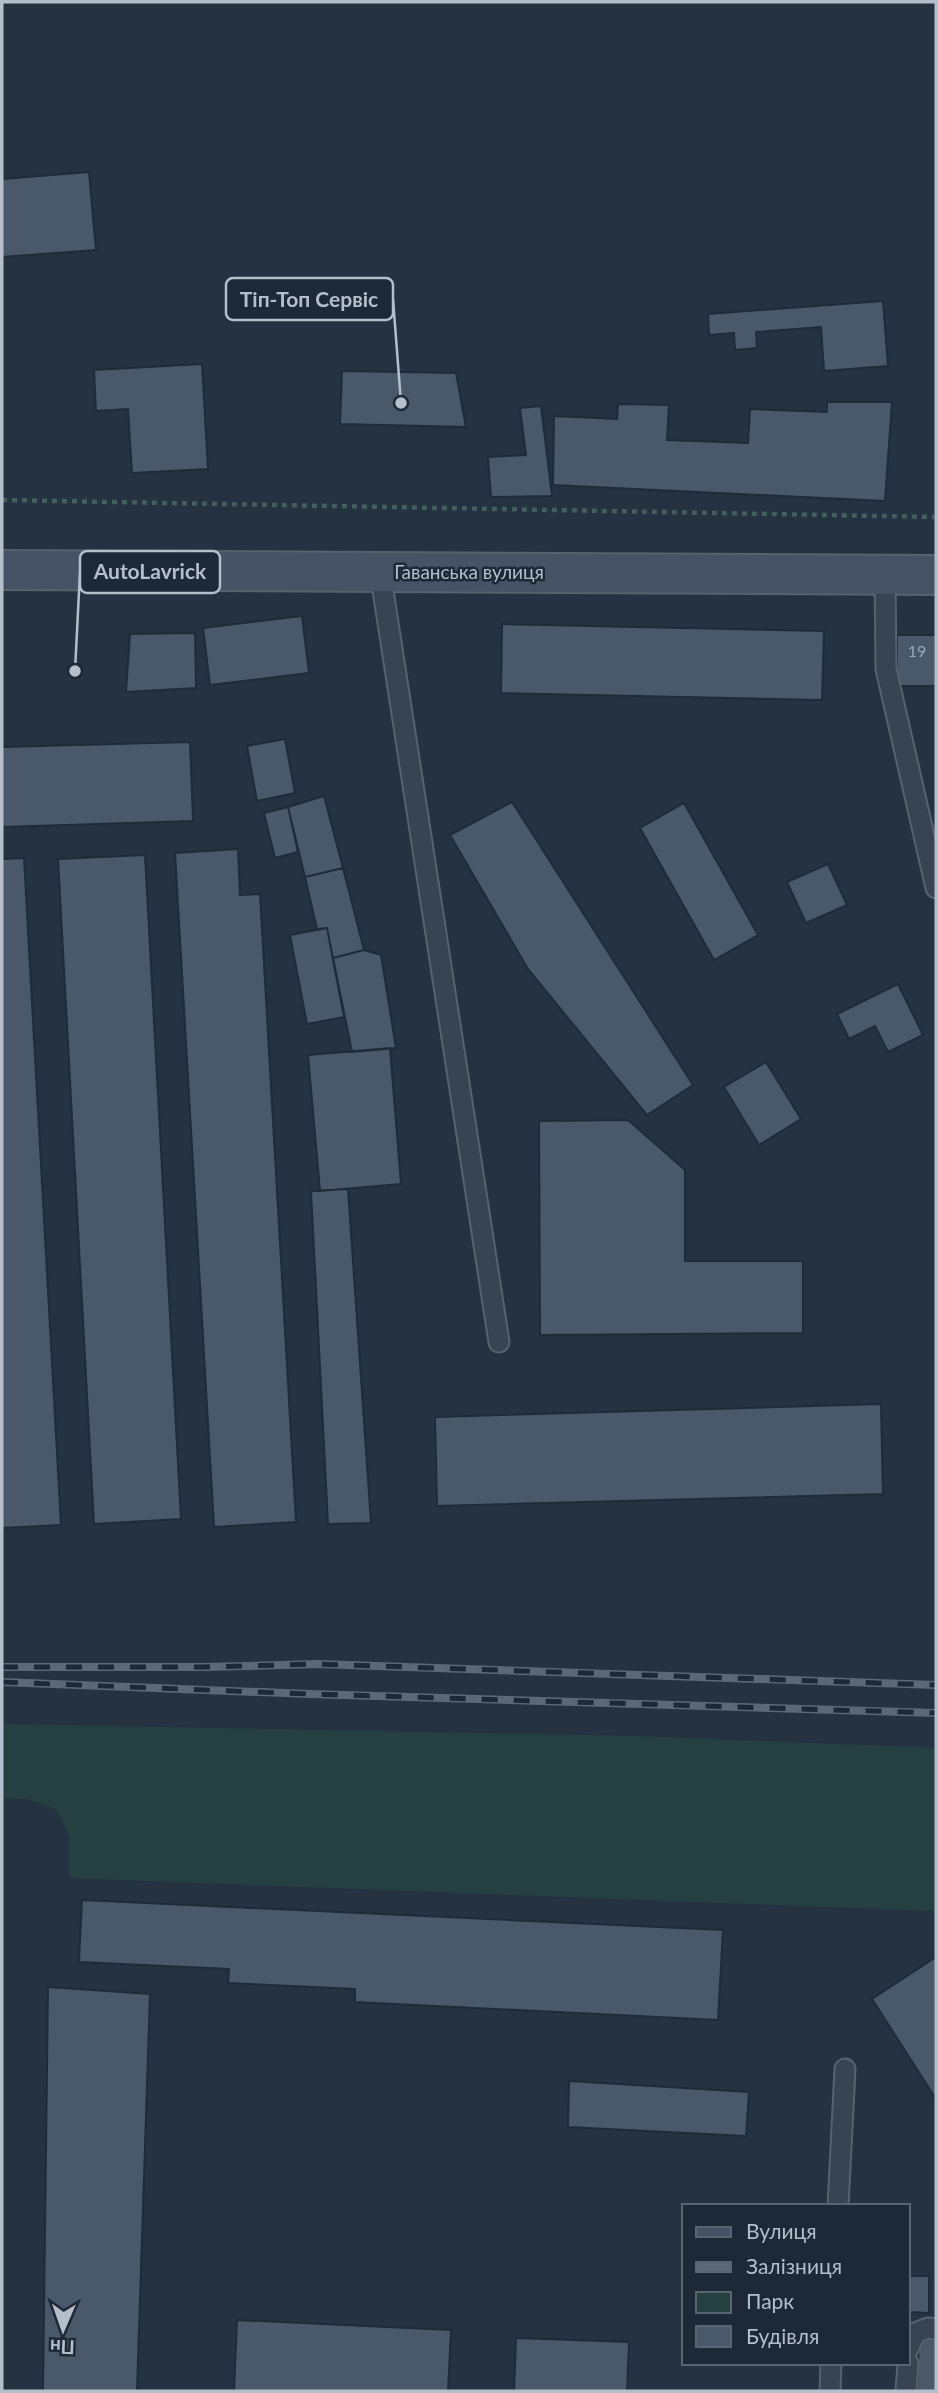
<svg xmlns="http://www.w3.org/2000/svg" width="938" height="2393" viewBox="0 0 938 2393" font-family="Lato,sans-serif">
<rect width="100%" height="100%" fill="#243241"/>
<path fill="#264042" d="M2 1724 635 1736 936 1748V1911L69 1878V1836L57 1810 28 1799 2 1798Z"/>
<path fill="#4a596a" stroke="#1f2b38" stroke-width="2" d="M89 172 96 250 2 257V179Z
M883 301 888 366 824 371 821 327 756 332 757 348 735 350 734 333 709 335 708 314Z
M202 364 208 469 132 473 128 409 96 411 94 370Z
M342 371 456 373 466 427 340 424Z
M827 402H892L885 501 553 485 554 416 617 419 618 404 669 405 667 440 748 443 750 409 827 412Z
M541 406 552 496 491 497 488 457 526 455 520 408Z
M302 616 309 673 210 685 203 628Z
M502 624 824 631 822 700 501 693Z
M195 633 196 688 126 692 130 634Z
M897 635H936V686H897Z
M285 739 295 793 257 801 247 746Z
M190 742 193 821 2 827V747Z
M324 796 343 868 305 877 288 807Z
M512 802 693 1085 647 1115 528 969 450 835Z
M684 803 758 935 714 960 640 828Z
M288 807 298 852 275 858 264 813Z
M238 849 240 895 260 894 296 1522 214 1527 175 853Z
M145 855 181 1519 94 1524 58 859Z
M24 858 61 1525 2 1528V859Z
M828 864 847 905 806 923 787 882Z
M343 868 364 950 333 958 327 928 317 929 305 877Z
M327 928 344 1017 307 1024 290 935Z
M364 950 381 955 396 1048 352 1052 333 958Z
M898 984 923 1035 888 1052 875 1026 849 1039 837 1014Z
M390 1048 401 1184 320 1191 308 1055Z
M766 1062 801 1119 759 1145 724 1087Z
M628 1120 685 1170V1261H803V1333L540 1335 539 1121Z
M348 1189 371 1523 328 1524 311 1191Z
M881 1404 883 1494 437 1506 435 1417Z
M82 1900 723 1930 718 2020 355 2002V1989L228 1983 229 1969 79 1962Z
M936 1957V2099L872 1999Z
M48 1987 150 1994 137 2391H43Z
M569 2081 749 2092 746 2136 568 2127Z
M908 2276H929V2313L908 2312Z
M237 2320 451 2330 448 2391H234Z
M516 2338 629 2342 627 2391H514Z
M919 2338H936V2391H917Z"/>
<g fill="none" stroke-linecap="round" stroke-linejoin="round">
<g stroke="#56626e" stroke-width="23">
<path id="lane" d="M380 571 499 1342
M885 574 886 669 936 888
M838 2206 845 2069
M908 2349 915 2333 928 2328 936 2329
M830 2391 831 2363
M906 2391 908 2363"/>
</g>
<g stroke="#56626e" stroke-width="42">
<path id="secondary" d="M2 570 936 575"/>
</g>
<path stroke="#445d5f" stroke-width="4.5" stroke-dasharray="5 5" stroke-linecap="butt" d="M2 500 936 517"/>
<use href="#lane" stroke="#384451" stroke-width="19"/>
<use href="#secondary" stroke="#465364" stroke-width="38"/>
<g stroke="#5a6878" stroke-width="8">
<path id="rail" d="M2 1667H204L318 1664 936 1685
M2 1682 309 1694 936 1713"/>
</g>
<use href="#rail" stroke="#1d2936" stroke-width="5" stroke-dasharray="16" stroke-linecap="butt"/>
</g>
<g text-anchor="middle" stroke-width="5" stroke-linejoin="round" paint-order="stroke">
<g font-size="16" fill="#9aa6b3">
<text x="917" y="657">19</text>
</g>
<g font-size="19" fill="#b5bfcb" stroke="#1d2936">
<text x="469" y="579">Гаванська вулиця</text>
</g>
</g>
<path fill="none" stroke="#b5bfcb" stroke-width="2.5" d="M401 403L393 299M75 671L80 572"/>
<g fill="#b5bfcb" stroke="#1d2936" stroke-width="2.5">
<circle cx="401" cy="403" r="7"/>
<circle cx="75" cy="671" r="7"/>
</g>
<g fill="#1d2936" stroke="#b5bfcb" stroke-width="2.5">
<rect x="226" y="278" width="167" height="42" rx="7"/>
<rect x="80" y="551" width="140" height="42" rx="7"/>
</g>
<g font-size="21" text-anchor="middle" font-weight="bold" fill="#b5bfcb">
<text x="309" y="307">Тіп-Топ Сервіс</text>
<text x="150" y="579">AutoLavrick</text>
</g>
<rect width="938" height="2393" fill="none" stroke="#b5bfcb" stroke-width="7"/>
<rect x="682" y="2204" width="228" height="161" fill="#1d2936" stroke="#5a6572" stroke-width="2"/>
<rect x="696" y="2227" width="35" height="10" fill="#465364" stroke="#5a6572" stroke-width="2"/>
<text x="746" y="2239" font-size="21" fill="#b5bfcb">Вулиця</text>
<rect x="696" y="2262" width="35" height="10" fill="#5a6878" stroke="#5a6572" stroke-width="2"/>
<text x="746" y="2274" font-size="21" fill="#b5bfcb">Залізниця</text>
<rect x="696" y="2292" width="35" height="21" fill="#264042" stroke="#5a6572" stroke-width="2"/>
<text x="746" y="2309" font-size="21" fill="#b5bfcb">Парк</text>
<rect x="696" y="2326" width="35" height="21" fill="#4a596a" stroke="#5a6572" stroke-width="2"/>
<text x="746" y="2344" font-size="21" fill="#b5bfcb">Будівля</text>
<g transform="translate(63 2330) rotate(182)" stroke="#1d2936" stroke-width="5" paint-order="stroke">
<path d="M0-5L12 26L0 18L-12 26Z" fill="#b5bfcb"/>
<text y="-10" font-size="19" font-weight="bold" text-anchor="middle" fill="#b5bfcb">Пн</text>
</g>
</svg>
